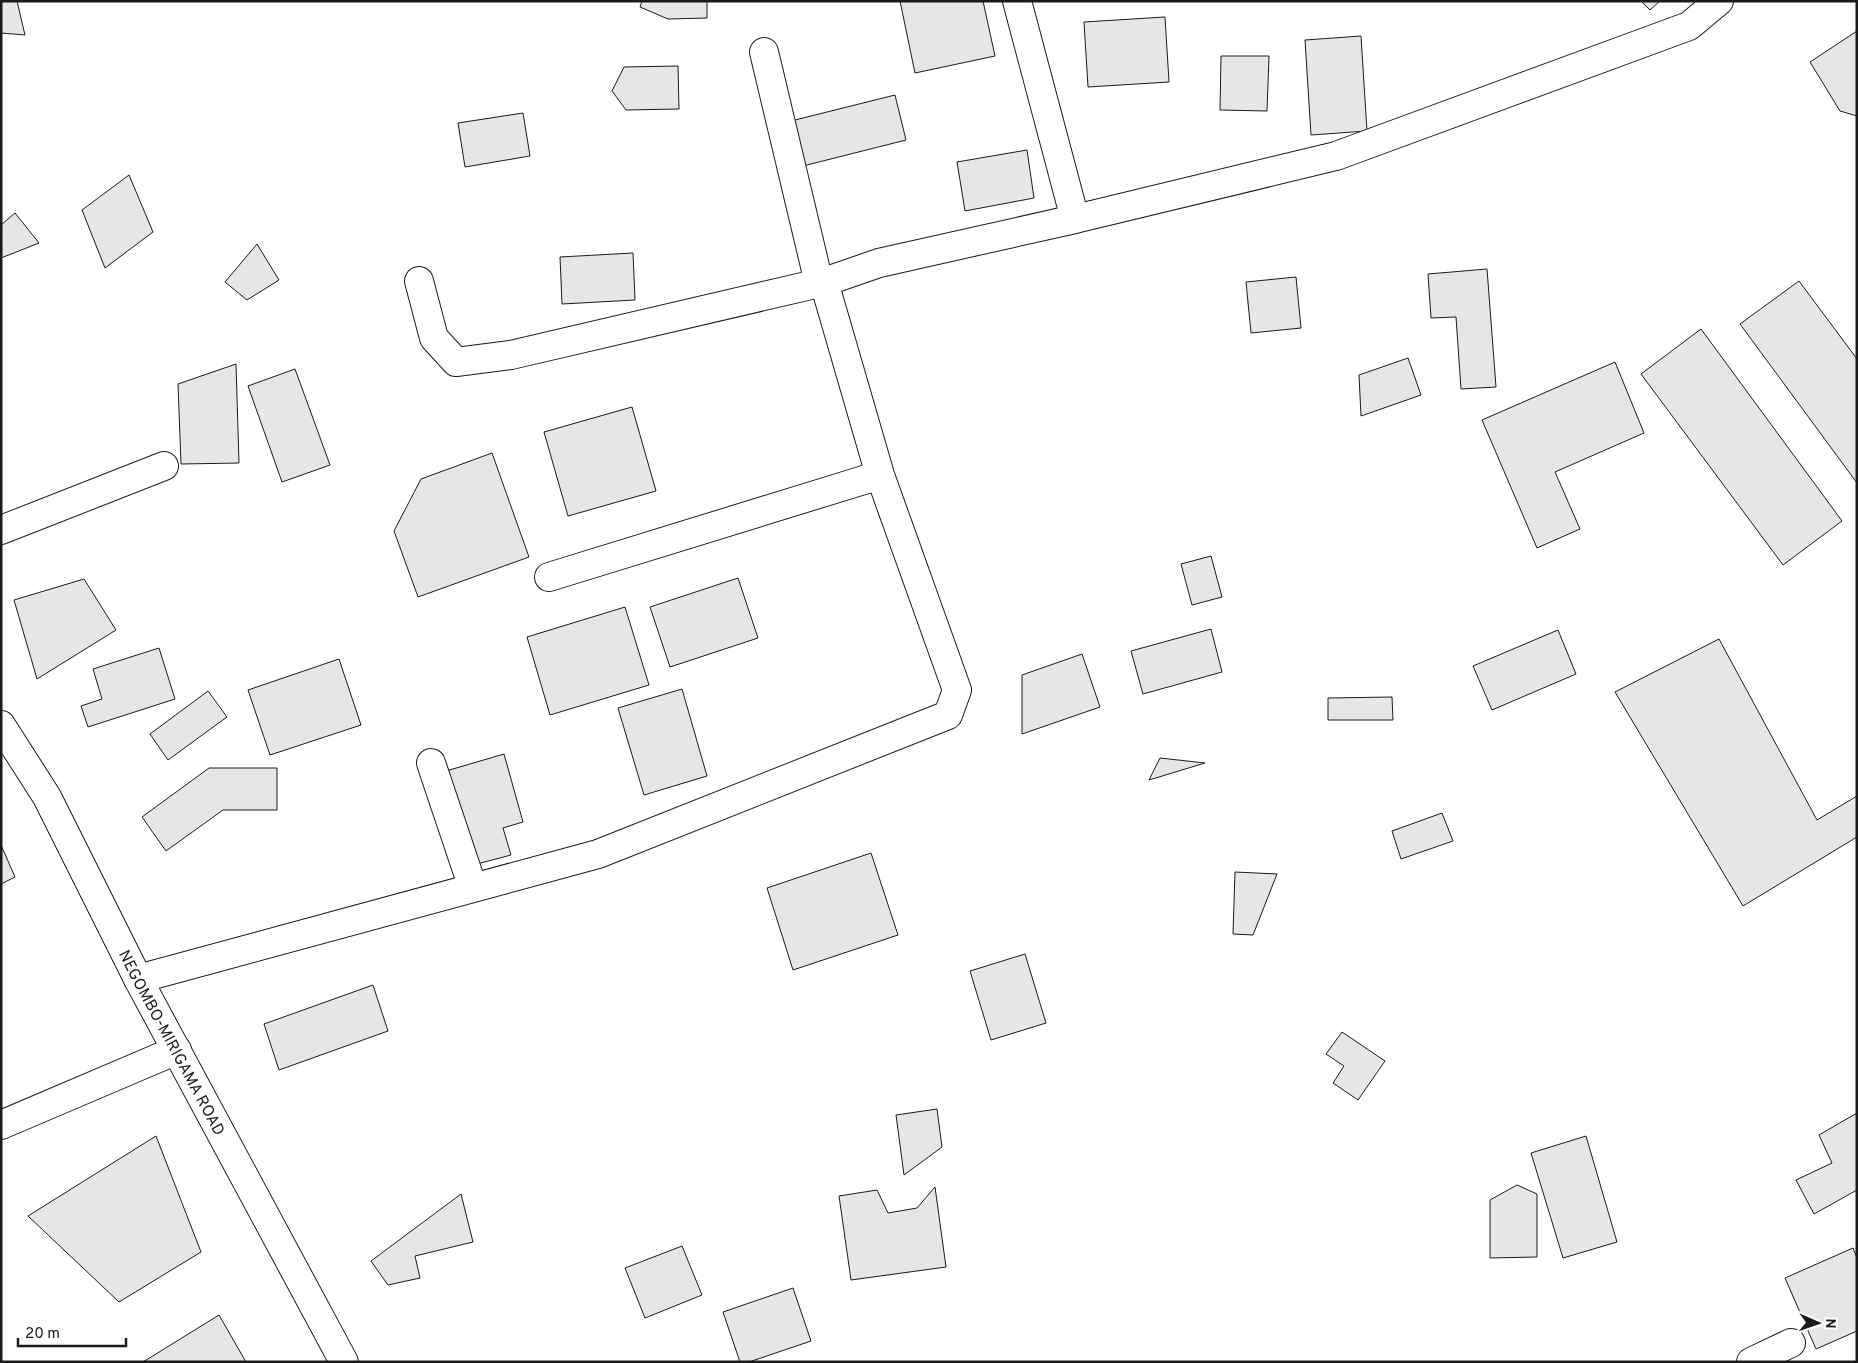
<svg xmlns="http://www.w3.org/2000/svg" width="1858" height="1363" viewBox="0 0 1858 1363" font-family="Overpass,sans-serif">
<rect width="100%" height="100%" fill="#fff"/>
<path fill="#e6e6e6" stroke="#1a1a1a" d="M1 1H17L25 35 1 33Z
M642 1H707V18L668 19 640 7Z
M900 1H983L995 56 915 73Z
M1641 1H1660L1650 10Z
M1165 17 1169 82 1088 87 1084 22Z
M1857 31V116L1840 111 1810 62Z
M1361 36 1367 131 1311 135 1305 40Z
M1221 56H1269L1267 111 1220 110Z
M678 66 679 109 626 110 612 91 624 67Z
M895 95 906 140 803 166 791 121Z
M523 113 530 156 465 167 458 123Z
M1027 150 1034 198 965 211 957 162Z
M129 175 153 232 105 268 82 210Z
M15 213 39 243 1 258V225Z
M257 244 279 280 247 300 225 282Z
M633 253 635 300 562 304 560 257Z
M1487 269 1496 387 1461 389 1456 317 1431 318 1428 274Z
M1296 277 1301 328 1251 333 1246 282Z
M1799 281 1857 359V483L1740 324Z
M1701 329 1842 521 1783 565 1641 374Z
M1408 358 1421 395 1361 416 1359 375Z
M1615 362 1644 433 1555 472 1580 529 1537 548 1482 420Z
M236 364 239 463 181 464 178 384Z
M295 369 330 465 282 482 248 386Z
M632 407 656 491 568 516 544 432Z
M492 453 529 557 418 597 394 531 421 479Z
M1211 556 1222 597 1192 605 1181 564Z
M738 578 758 638 670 667 650 607Z
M84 579 116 630 37 679 14 600Z
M625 607 649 685 550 715 527 637Z
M1211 629 1222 672 1143 694 1131 651Z
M1558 630 1576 674 1492 710 1473 666Z
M1719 639 1817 820 1857 796V837L1743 906 1615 692Z
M159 648 175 699 88 727 81 706 102 699 93 669Z
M1082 654 1100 707 1022 734V675Z
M339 659 361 725 270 755 248 690Z
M682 689 707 776 644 795 618 708Z
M208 691 227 717 168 760 150 734Z
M1392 697 1393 720H1328V698Z
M504 754 523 822 503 828 511 855 473 865 446 771Z
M1160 758 1205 763 1149 780Z
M209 768H277V810H223L166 851 142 817Z
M1442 813 1453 841 1401 859 1392 831Z
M1 845 15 877 1 884Z
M871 853 898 935 793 970 767 888Z
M1235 872 1277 874 1253 935 1233 934Z
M1025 954 1046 1023 991 1040 970 971Z
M373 985 388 1031 279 1070 264 1024Z
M1342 1032 1385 1061 1358 1100 1333 1083 1344 1066 1326 1054Z
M937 1109 942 1147 904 1175 896 1115Z
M1857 1113V1190L1814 1214 1796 1180 1832 1163 1819 1135Z
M156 1136 201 1252 119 1302 28 1216Z
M1586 1136 1617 1242 1563 1258 1531 1153Z
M1517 1185 1537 1194V1257L1490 1258V1200Z
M935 1187 946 1267 851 1280 839 1196 877 1190 888 1213 917 1208Z
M461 1194 473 1242 415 1256 420 1278 388 1285 371 1261Z
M682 1246 702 1295 645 1318 625 1268Z
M1853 1248 1857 1258V1331L1816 1349 1785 1278Z
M793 1288 811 1341 749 1362H740L723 1312Z
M219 1315 246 1362H143Z"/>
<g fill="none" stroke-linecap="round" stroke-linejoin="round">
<g stroke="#1a1a1a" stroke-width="30">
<path id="street" d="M764 52 819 283
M1075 219 1336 156 1689 26 1719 1
M419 281 434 338 456 362 511 355 824 282
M1 530 164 466
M549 577 880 475
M431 763 473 888
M138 979 598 854 948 715 957 690 880 475 824 282 879 263 1075 219 1017 1
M1 1125 177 1050
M1751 1362 1791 1343"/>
</g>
<g stroke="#1a1a1a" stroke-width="30">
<g id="primary">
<path id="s1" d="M1 725 47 797 138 979 344 1362"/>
</g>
</g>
<use href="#street" stroke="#fff" stroke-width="28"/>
<use href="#primary" stroke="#fff" stroke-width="28"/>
</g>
<g text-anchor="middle" stroke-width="4" stroke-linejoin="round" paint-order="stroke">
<g font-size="16" fill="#1a1a1a" stroke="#fff">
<text dy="6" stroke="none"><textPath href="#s1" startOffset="361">NEGOMBO-MIRIGAMA ROAD</textPath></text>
</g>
</g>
<rect width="1858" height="1363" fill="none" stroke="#1a1a1a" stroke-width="5"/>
<g transform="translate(1818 1323) rotate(92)" stroke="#ffffff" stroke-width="4" paint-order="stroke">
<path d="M0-4L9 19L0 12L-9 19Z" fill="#1a1a1a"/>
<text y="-8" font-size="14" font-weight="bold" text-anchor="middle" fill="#1a1a1a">N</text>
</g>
<path d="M18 1338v8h108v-8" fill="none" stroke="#1a1a1a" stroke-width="2.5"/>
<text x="25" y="1338" font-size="15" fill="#1a1a1a" stroke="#ffffff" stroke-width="4" paint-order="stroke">20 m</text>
</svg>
